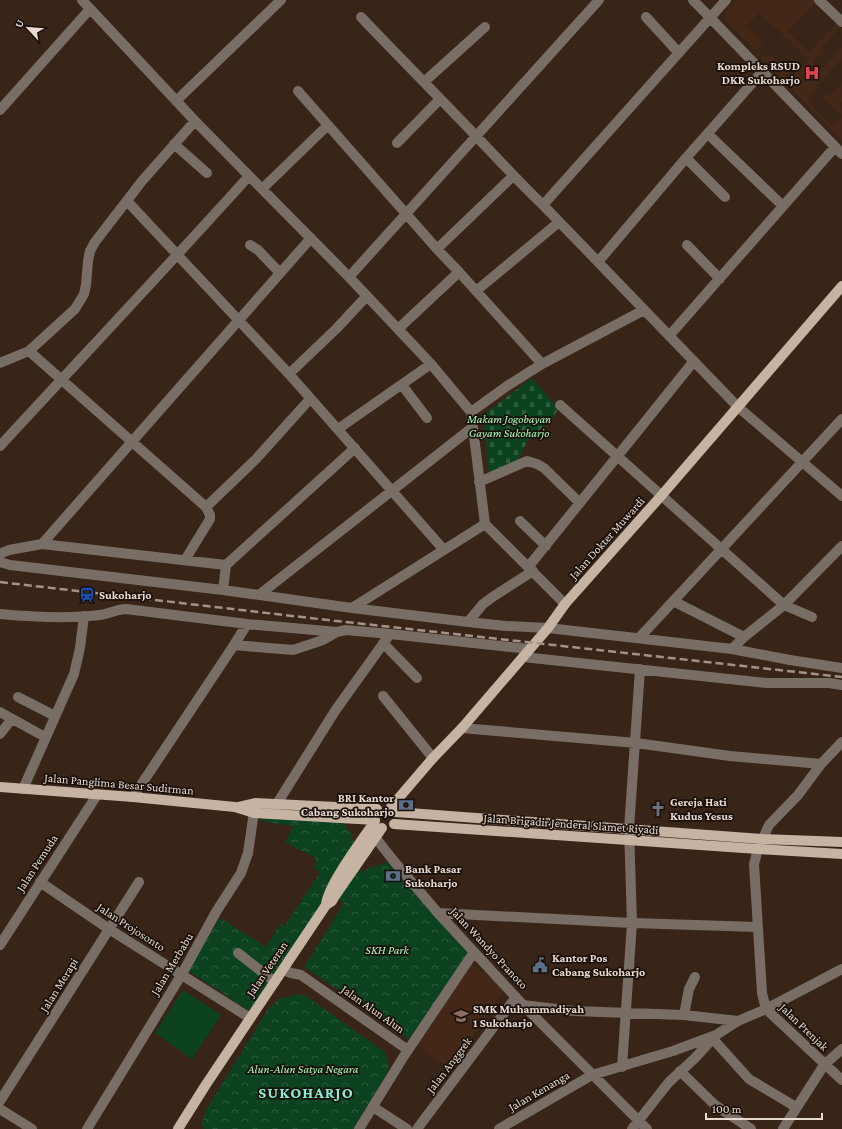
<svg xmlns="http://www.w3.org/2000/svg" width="842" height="1129" viewBox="0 0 842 1129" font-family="'Crimson Pro',serif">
<defs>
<pattern id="forest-crowns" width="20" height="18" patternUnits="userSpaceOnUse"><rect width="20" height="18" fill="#0c421f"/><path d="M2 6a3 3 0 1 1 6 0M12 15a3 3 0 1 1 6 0" fill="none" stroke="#2f5d3f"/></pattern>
<pattern id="cemetery-stones" width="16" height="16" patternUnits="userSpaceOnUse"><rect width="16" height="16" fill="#0c421f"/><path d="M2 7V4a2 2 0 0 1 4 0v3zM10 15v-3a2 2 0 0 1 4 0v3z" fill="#2f5d3f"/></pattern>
</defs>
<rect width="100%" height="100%" fill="#392418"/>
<path fill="#432818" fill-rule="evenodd" d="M738 0H819L788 32 809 52 842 18V26L820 49 823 52 813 62 820 70 842 47V59L817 85 829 97 842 84V101L838 105 842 109V141L725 20 727 12ZM759 13 776 29 763 42 746 26ZM777 28 785 36 778 43 793 58 783 67 769 53 764 57 756 50ZM786 36 809 59 792 77 783 69 794 57 779 43ZM818 87 825 94 814 106 807 99ZM823 98 842 116 833 126 813 107Z
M471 964 506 988 451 1069 416 1045Z"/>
<path fill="#0c421f" d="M183 990 221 1015 192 1059 155 1033Z"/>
<path fill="url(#forest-crowns)" d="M261 811 342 822 351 833 357 858 251 1012 187 970 220 918 266 947 281 923 285 926 320 872 314 868 316 858 285 842 293 826 261 821Z
M389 862 472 950 409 1039 304 967 344 903 337 898 357 868 364 872 366 869Z
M298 994 306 996 385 1052 389 1066 386 1076 353 1129H204L202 1124 206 1110 268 1009 279 999Z"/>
<path fill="url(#cemetery-stones)" d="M532 378 559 409 553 417 527 442 513 470 490 482 483 415Z"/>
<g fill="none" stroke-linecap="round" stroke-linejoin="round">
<path stroke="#786e66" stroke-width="10" d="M82 0 195 121 349 277 431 364 471 412 485 524 565 604
M693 0 842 154
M819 0 842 22
M361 17C399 57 437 95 475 135 498 159 519 182 543 205L738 407 842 496
M646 17 679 53
M424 82 485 27
M298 91 437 249 459 272 542 364
M176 101 281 0
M0 110 90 9
M708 134 783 206
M397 143 440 99
M174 144 207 173
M686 158 725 197
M262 189 328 125
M127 201 289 374 444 550
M543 205 726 0
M250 245 258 250 280 273
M687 245 720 279
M437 249 513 176
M598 262 686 158 762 72
M349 277 599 0
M476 291 559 222
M398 329 459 272
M669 336 835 147
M29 351 206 507 210 515V519L185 560
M0 363 29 351 75 309 84 294 86 285 88 261 90 251 95 242 142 181 195 121
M289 374 336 329 366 297
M402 385 427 418
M560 405 784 605 812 617
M471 412 507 386 542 364 644 310
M338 429 431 364
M0 446C83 356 167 267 249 176
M479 482 527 461 537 464 544 468 580 503
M206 507 257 458 310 399
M520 521 546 546
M42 544 311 238
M0 554 9 550 42 544 226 565
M0 562 10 565 223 590 352 608 468 622 506 626 548 628 732 649 790 660 842 668
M529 566 694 361
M223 590 226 565 355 448
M259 595 473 427
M673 601 744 637
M352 608 485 524
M0 614C32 617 68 619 99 615 109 614 117 609 126 609L247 624 337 632 346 630 390 634 529 649
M468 622 483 604 494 596 533 571
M640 637 842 419
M383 643 417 678
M234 645 293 650 323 640 337 632
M732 649 744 637 784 605 842 546
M523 657 766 683H829L842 685
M383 696 433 758
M18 697 55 716
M0 712 45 737
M462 728 636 743 730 756 821 764
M0 734 12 719
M842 742 821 764 798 795 769 825 758 849 754 864 762 993 766 1009 842 1080
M23 789 74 674 80 648 84 616
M133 797 234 645 247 624
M273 810 335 711 390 634
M370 833 375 837 393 860 438 913 523 1005 647 1129
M40 882 109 929 250 1018
M438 913 632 923 758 927
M0 945 97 795
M238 953 275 982
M283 970 291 973 301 975 408 1050
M523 1005 574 1011 684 1015 738 1021
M684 1015 689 989 695 977
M713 1039 749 1079 796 1107
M622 1067 632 923 629 829 640 669
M680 1071 715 1105 751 1129
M0 1101 139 882
M373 1107 407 1129
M0 1109 32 1129
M87 1129 182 974 216 912 241 873 248 853 255 805
M359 1129 404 1056 474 952
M417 1129 516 997
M499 1129 592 1075 673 1051 716 1035 738 1021 766 1009 842 969
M632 1129 669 1082 694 1059 716 1035
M783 1129 824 1065 842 1049"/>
<path stroke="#c6b3a2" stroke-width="10" d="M0 787 133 797 235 807 254 813 375 820
M238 807 255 803 377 809
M391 807 433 758 462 728 548 628 565 604 661 496 842 286
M396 812 762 839 842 842
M394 824 758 849 842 854
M326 905C327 886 363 839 375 821
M178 1129 205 1086 326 905 332 901 335 896 382 828"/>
<path stroke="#a29288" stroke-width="2.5" stroke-dasharray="8 4" stroke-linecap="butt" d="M0 582 310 618 842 677"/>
</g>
<defs>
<g id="hospital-bare" transform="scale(1.2)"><path d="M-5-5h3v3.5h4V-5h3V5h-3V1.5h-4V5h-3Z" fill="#e0444e" stroke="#19100a" stroke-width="2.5" paint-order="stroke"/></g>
<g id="station-bare" transform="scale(1.2)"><path d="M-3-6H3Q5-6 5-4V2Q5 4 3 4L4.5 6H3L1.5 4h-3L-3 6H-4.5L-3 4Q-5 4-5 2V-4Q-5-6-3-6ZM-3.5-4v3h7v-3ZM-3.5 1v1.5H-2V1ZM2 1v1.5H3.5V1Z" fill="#1a4fb4" stroke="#19100a" stroke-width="2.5" paint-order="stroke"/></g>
<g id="bank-bare" transform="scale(1.2)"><path d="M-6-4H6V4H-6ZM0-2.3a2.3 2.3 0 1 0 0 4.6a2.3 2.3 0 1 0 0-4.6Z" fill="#5c6f8a" stroke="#19100a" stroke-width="2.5" paint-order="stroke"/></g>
<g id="church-bare" transform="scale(1.2)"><path d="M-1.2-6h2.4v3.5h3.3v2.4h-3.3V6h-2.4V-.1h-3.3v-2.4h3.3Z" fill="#6b7280" stroke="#19100a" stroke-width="2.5" paint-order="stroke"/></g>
<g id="civic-bare" transform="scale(1.2)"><path d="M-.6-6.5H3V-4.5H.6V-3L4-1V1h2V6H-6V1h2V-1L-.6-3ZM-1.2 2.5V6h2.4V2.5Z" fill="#5c6f8a" stroke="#19100a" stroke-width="2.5" paint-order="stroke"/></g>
<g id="school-bare" transform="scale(1.2)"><path d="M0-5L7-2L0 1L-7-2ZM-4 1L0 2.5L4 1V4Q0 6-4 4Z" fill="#8d6e63" stroke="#19100a" stroke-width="2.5" paint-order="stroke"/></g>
</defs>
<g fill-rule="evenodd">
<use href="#hospital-bare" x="812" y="73"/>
<use href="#station-bare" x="87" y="595"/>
<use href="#bank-bare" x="406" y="805"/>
<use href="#church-bare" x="658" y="809"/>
<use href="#bank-bare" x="393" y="876"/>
<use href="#civic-bare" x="540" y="965"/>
<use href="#school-bare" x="461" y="1016"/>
</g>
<g text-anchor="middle" stroke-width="3.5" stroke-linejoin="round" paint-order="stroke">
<g font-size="12" font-weight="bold" fill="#e8dad2" stroke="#19100a" text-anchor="start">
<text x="800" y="70" text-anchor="end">Kompleks RSUD<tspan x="800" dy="14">DKR Sukoharjo</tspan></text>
<text x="99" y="599">Sukoharjo</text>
<text x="394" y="802" text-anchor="end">BRI Kantor<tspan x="394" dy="14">Cabang Sukoharjo</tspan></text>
<text x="670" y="806">Gereja Hati<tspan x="670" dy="14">Kudus Yesus</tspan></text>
<text x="405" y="873">Bank Pasar<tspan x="405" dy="14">Sukoharjo</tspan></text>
<text x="552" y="962">Kantor Pos<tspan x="552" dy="14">Cabang Sukoharjo</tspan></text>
<text x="473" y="1013">SMK Muhammadiyah<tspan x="473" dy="14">1 Sukoharjo</tspan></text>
</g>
<g font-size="12" font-style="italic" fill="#aafabd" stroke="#19100a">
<text x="509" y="423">Makam Jogobayan<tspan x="509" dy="14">Gayam Sukoharjo</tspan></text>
<text x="387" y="954">SKH Park</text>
<text x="303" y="1073">Alun-Alun Satya Negara</text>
</g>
<g font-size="12" fill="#e8dad2" stroke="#19100a">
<text transform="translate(607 538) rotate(-48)" y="4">Jalan Dokter Muwardi</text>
<text transform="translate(119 784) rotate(5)" y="4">Jalan Panglima Besar Sudirman</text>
<text transform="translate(571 824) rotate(4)" y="4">Jalan Brigadir Jenderal Slamet Riyadi</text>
<text transform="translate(37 863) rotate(-57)" y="4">Jalan Pemuda</text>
<text transform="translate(131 927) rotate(33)" y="4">Jalan Projosonto</text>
<text transform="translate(489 948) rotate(47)" y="4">Jalan Wandyo Pranoto</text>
<text transform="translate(172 964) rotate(-59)" y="4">Jalan Merbabu</text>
<text transform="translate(267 969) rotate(-56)" y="4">Jalan Veteran</text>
<text transform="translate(59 985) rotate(-58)" y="4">Jalan Merapi</text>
<text transform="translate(373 1009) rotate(35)" y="4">Jalan Alun Alun</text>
<text transform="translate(804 1027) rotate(44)" y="4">Jalan Prenjak</text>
<text transform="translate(449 1065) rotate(-53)" y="4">Jalan Anggrek</text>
<text transform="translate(539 1091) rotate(-30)" y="4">Jalan Kenanga</text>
</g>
<g font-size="16" font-weight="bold" letter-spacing="1" fill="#87ead3" stroke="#19100a">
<text x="306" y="1098">SUKOHARJO</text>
</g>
</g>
<g transform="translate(28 28) rotate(296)" stroke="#19100a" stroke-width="3" paint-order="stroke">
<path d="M0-3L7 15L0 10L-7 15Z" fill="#e8dad2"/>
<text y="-6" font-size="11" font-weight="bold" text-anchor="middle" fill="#e8dad2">U</text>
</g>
<path d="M706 1113v6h116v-6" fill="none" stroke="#e8dad2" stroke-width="2"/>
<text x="712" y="1113" font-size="12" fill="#e8dad2" stroke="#19100a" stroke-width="3" paint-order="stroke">100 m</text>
</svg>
